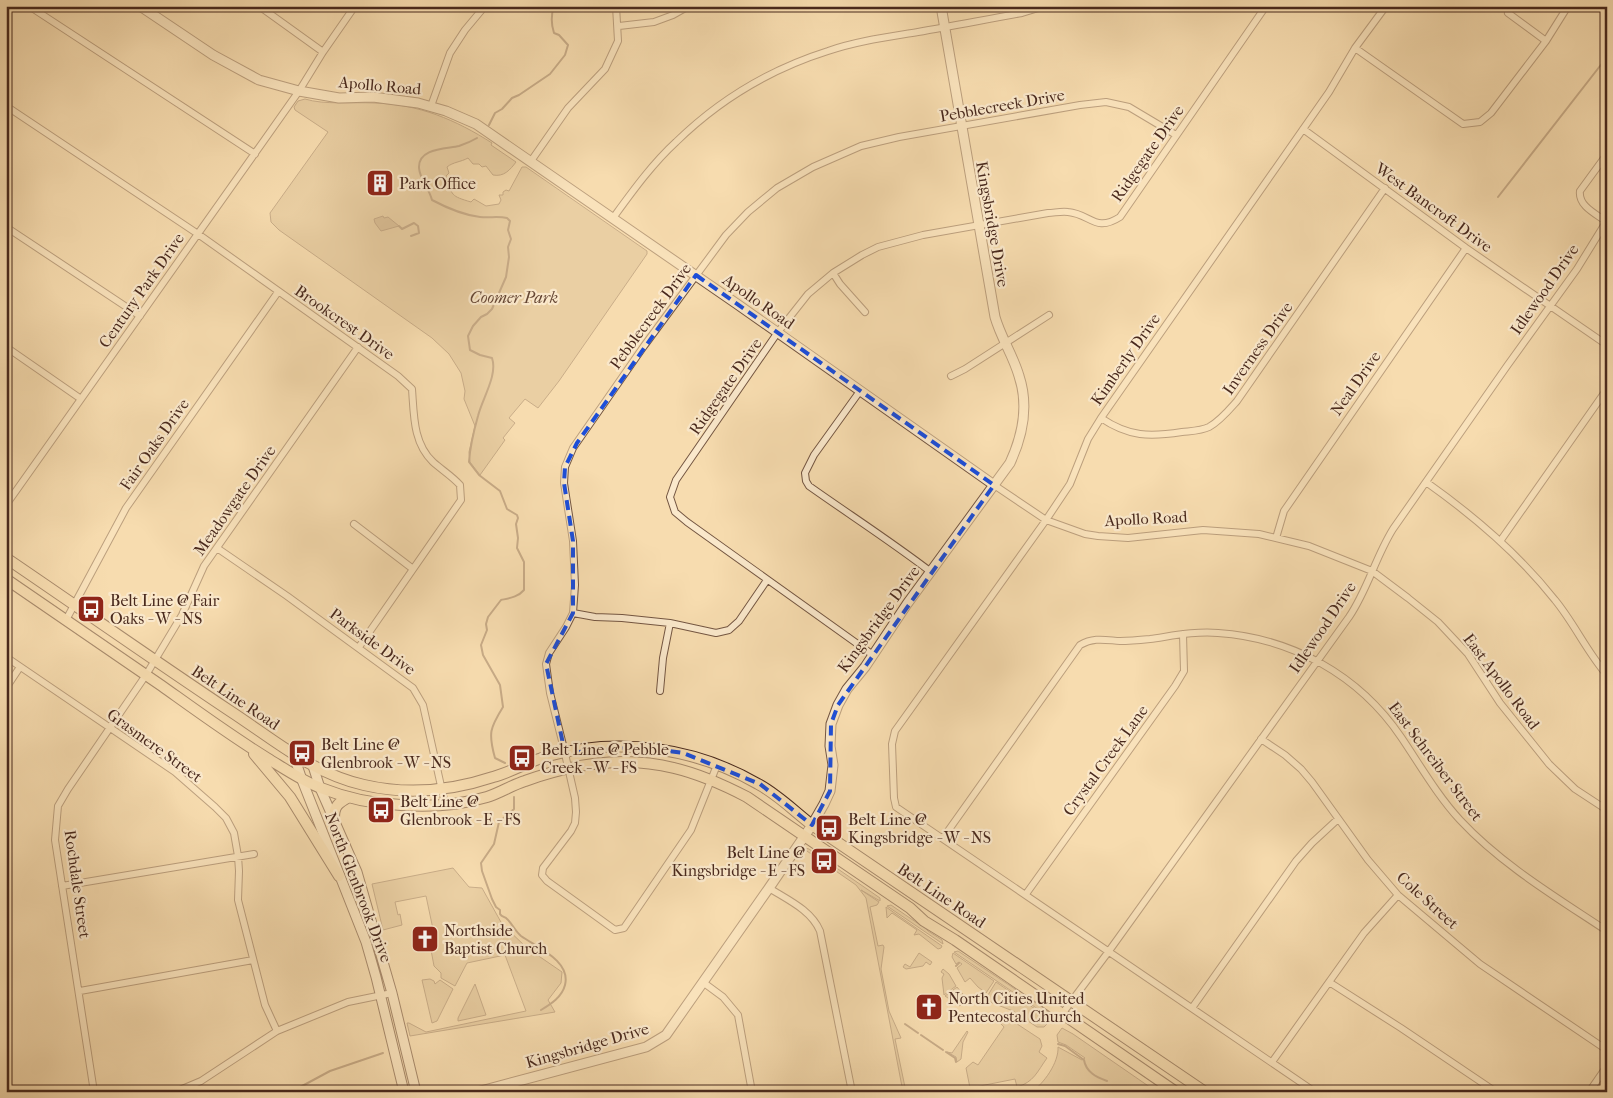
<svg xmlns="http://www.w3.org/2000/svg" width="1613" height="1098" viewBox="0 0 1613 1098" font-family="'IM FELL French Canon',serif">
<rect width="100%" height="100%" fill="#f7dcaf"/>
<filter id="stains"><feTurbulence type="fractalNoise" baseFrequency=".004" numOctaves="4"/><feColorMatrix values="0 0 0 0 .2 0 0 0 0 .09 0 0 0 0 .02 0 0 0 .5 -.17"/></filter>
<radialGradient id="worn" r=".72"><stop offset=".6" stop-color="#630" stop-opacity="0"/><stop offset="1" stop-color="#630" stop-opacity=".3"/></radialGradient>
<path fill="#d9be96" stroke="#91745a" d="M305 99C324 105 354 102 374 103 419 104 456 120 492 143L491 145 516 162C510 170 504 177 493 175L486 166 482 167 479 164H473L468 158C461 162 453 162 447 167L449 173 446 176C452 196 451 196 471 202L474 199 486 206 499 204 501 200 499 195H503V192L506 190 509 191 522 167H526L647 251V254L559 381 538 408 525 399 509 418 515 423 503 438 505 440 480 475 470 462 469 452 475 426 464 399 465 391 461 373 449 354 432 338 279 230 271 222 270 213 328 132 295 110 294 107 298 101Z
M805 848 809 849 880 898V901L861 890 879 902 877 905 870 907 878 946 883 945 884 947 881 969 889 1011 901 1038 895 1039 906 1092H903L866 898 856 885 804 849Z
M453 868 469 887 482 888 502 924 527 948 562 972 561 983 548 1000 555 1012 410 1036 407 1023H409L426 1032 526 1011 505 955 467 963 455 986 441 978V973L434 966 431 950 437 948 426 896 395 902 398 915 400 914 402 925 383 930 372 884Z
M891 905 926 929 928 931 942 940 943 944 887 906Z
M886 907 942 946 941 948 938 949 919 934 914 935 917 930 892 913 887 918Z
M958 951 1015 989C1020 999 1049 1004 1051 1018L954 952Z
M919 953 932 962 930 965 926 962 923 966 906 969 903 967 905 964 910 967Z
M953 953 994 981 986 993 978 987 970 978 965 982 957 968 962 964 959 962 956 964 952 957Z
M943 969 949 974 956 986 944 995 942 978 944 974 941 972Z
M430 979 434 981 435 984 440 980 453 989 437 1021 432 1023 422 980Z
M996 982 1051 1020 1044 1027H1037L1013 1011 985 1000Z
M475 984 486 1015 458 1021V1018Z
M957 987 966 998 960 1006 945 996Z
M1003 1018H1008L1040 1039 1042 1046 1039 1052 1047 1058C1037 1072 1034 1082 1017 1087L1015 1079 970 1088 966 1068 973 1062 978 1065 1004 1027 1000 1023Z
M1062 1028 1073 1034 1157 1092H1031C1044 1084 1059 1062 1058 1047L1082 1060 1085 1058 1066 1045 1058 1042 1057 1035Z
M967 1031 968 1032 963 1042 961 1059 957 1062 956 1057 947 1052 952 1053Z"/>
<path fill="#bc9f7d" stroke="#8e7057" d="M383 216 384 218 388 217 399 226 381 231 375 223 374 219Z"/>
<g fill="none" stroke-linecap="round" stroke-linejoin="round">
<path stroke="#8e7057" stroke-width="2" d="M489 125 495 113 502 109 512 98 519 95 550 74 565 55 568 45 559 35 554 33C551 24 551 15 554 6
M477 138C472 141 465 144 459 146 446 149 418 148 419 168 420 180 429 188 432 200 447 208 463 215 480 217 490 218 498 216 507 218L510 221 508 230 511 239 508 247 509 257 506 277 492 309 487 314 481 317 473 326 468 336 470 350 480 355 492 358C498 375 482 399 478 416 474 430 470 447 469 462L479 475 500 491 507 509 517 515 518 518 516 524 518 538 517 548 524 562V590C518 597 510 598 501 600L488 617 486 624 487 630 481 645 483 655 500 685 503 707C490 728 488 733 495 758L505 763
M1498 197 1607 57
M399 226 402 229 414 223 418 226 419 233 411 236
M514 797V809L499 822 494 844 481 863 482 871 492 899 496 907 500 910V914C501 916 504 917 506 918 512 923 515 931 521 936 538 948 571 961 565 985 562 997 551 1004 541 1010
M956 966 959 963
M905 1024 918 1033
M921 1035 943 1050
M1058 1044 1065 1046 1084 1060C1086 1072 1096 1077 1107 1081
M946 1052 955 1058 956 1062
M291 1092 330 1071 383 1053"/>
<g stroke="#745642" stroke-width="8">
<path id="minor" d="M29 6 255 154
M259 6 323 52
M1508 13 1546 41
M619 26 654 22 673 15 689 6
M1355 48 1463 124 1480 122 1491 113 1546 41 1568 6
M6 106 198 234 398 376 412 389C414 415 413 443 433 462 442 470 452 476 460 485L461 500 359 647
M431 106 450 53 465 30 485 6
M1303 129 1466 248 1607 345
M1607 154 1580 191C1578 206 1596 214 1607 222
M531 161 568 108 605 69 618 41 616 6
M613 218C632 192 652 164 676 142 719 100 771 69 828 51 857 41 888 37 918 32 953 26 988 19 1022 13L1045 6
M6 227 140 316
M833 273 840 284 865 312
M6 347 81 399
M951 376 965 369 1049 315
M860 391 814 455 805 473 806 481 809 486C850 515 892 542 931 572
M1101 418C1129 437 1150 437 1182 432 1190 431 1201 431 1209 427 1220 421 1229 410 1237 401L1385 188
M1426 482C1474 516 1518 553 1555 600 1574 623 1587 652 1607 675
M994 485 1046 520 1085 534 1098 536 1128 538 1203 530 1259 534 1309 546 1372 571 1408 598 1438 622 1468 654 1500 703 1549 764 1575 789 1607 810
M6 505 299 91 323 52 355 6
M354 524 413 569
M1276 538 1284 511 1466 248
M1501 540 1607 389
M217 548 287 596 413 688 423 705 445 804
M573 613 595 617 622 618 670 623 716 633 729 630 739 621 767 580
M66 620 126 508 278 292
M873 655 687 522 675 512 670 497 676 480 778 332 808 294 833 273 862 255 878 247 923 235 1048 213C1054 213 1061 211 1068 212 1091 214 1095 233 1120 217L1266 6
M6 657 175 772 215 807 226 818 234 833 238 856 239 871 238 900 265 1005 277 1031
M6 688 20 667
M660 691 663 658 670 623
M1261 739 1285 755 1301 769 1312 782 1368 860 1398 895 1480 964 1607 1050
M717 765 691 830 624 928 615 930 547 881 542 875 543 868 571 831 575 823 576 812 575 798 563 745 550 693 546 664 549 653 566 627 573 613 575 585 573 541 564 483 565 467 573 448 644 346 726 235 748 212 777 188 813 167 861 146 899 137 1080 105 1106 102 1129 107 1176 135
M943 838 1080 645C1094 637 1105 640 1120 641 1130 641 1140 640 1150 639 1172 636 1195 631 1218 633 1292 638 1359 675 1401 737 1420 765 1437 795 1460 820 1502 865 1556 897 1607 931
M62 886 254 854
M769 888C788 900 811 910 820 931L852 1092
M1026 894 1175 686 1184 671 1183 634
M1329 982 1401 1028 1496 1092
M704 983 723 997 738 1015 752 1092
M80 991 253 960
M1192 1008 1296 861 1312 843 1338 819
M1062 1014 1109 951 1349 617C1368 589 1375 558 1393 529L1507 366 1577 269 1606 222
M1272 1062 1364 933 1398 895
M94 1092 55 840 58 806 68 789 146 675 182 615 204 566 358 347
M175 1092 201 1081 277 1031 348 1002 392 993
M1315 1092 896 807 894 798 892 744 895 731 1046 520 1070 484 1088 439 1101 418 1329 92 1355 48 1386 6
M1589 1092 1607 1066"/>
</g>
<g stroke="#745642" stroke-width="11">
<path id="tertiary" d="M140 6 213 55 259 80 299 91 339 98 373 97 418 103 446 111 476 124 737 304 994 485
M477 1092 646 1047 666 1035 769 888 812 825 824 804 830 791 833 765 830 746 831 724 838 705 847 689 865 667 907 604 1010 463C1023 435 1029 406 1019 376 1013 355 1001 338 995 317L941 6"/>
</g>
<g stroke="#49291d" stroke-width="11">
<path id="secondary" d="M293 753 302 780 366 942 376 977 404 1092
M313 766 320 788 357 872 392 993 416 1092"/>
</g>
<g stroke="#49291d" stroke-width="12">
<path id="primary" d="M6 558C81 609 155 661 230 711 273 739 313 774 364 785 407 795 451 791 493 777 512 772 529 761 548 756 619 737 694 747 758 784 777 794 794 811 812 825L1205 1092
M6 579C58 615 110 650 162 686 197 711 231 736 267 758 285 769 302 781 321 788 346 798 374 804 401 805 429 807 460 805 487 797 500 793 512 785 525 781 572 764 625 756 674 768 699 774 724 785 747 797L910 908 924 921 955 940 1176 1092
M254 754 290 797 339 876
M334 818C334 806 338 803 349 797"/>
</g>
<use href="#minor" stroke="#fae8cb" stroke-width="6"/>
<use href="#tertiary" stroke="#fae8cb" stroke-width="9"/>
<use href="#secondary" stroke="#fae8cb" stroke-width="9"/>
<use href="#primary" stroke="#f7dcaf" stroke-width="10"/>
</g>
<path d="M0 0H1613V1098H0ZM696 275 994 485 838 705 831 724 830 791 812 825 760 784 683 753 642 747 565 753 546 664 573 613V541L564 483 565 467 577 443Z" fill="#f7dcaf" fill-opacity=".55" fill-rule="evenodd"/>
<path fill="none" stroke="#1d4ed8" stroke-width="4" stroke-dasharray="10 6" stroke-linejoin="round" d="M696 275 994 485 838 705 831 724 830 791 812 825 760 784 683 753 642 747 565 753 546 664 573 613V541L564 483 565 467 577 443Z"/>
<defs>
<g id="building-square" transform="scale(1.4375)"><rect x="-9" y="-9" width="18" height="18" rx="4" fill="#8f2418" stroke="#fae8cb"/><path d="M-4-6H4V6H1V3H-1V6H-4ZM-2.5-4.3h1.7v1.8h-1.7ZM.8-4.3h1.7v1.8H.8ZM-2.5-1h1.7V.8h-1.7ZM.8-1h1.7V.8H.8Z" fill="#fff"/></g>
<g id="bus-square" transform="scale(1.4375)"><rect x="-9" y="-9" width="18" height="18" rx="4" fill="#8f2418" stroke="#fae8cb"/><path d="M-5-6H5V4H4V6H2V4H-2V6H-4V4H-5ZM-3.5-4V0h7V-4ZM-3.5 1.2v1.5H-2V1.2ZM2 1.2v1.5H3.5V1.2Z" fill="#fff"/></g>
<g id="church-square" transform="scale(1.4375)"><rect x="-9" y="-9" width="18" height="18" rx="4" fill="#8f2418" stroke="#fae8cb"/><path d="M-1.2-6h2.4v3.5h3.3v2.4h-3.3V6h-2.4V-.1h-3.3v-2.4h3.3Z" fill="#fff"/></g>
</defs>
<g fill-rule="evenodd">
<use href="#building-square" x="380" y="183"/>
<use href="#bus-square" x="91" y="609"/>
<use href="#bus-square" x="302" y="753"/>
<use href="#bus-square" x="522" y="758"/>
<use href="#bus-square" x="381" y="810"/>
<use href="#bus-square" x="829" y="828"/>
<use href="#bus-square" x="824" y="861"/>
<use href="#church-square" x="425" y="939"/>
<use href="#church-square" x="929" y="1007"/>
</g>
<g text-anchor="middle" stroke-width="4.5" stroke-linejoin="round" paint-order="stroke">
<g font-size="16" fill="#49291d" stroke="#fae8cb">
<text transform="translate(380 85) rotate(5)" y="6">Apollo Road</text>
<text transform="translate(1002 105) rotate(-10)" y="6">Pebblecreek Drive</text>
<text transform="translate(1147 153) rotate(-55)" y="6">Ridgegate Drive</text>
<text transform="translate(1434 207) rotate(36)" y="6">West Bancroft Drive</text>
<text transform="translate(993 224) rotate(80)" y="6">Kingsbridge Drive</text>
<text transform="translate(1544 289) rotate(-55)" y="6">Idlewood Drive</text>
<text transform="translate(141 290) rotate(-55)" y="6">Century Park Drive</text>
<text transform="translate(759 301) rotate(35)" y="6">Apollo Road</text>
<text transform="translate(650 316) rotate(-54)" y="6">Pebblecreek Drive</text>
<text transform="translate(345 322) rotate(35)" y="6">Brookcrest Drive</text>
<text transform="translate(1257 348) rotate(-55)" y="6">Inverness Drive</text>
<text transform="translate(1125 359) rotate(-55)" y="6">Kimberly Drive</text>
<text transform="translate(1355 383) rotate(-55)" y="6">Neal Drive</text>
<text transform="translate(725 386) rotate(-55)" y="6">Ridgegate Drive</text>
<text transform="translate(154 444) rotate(-55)" y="6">Fair Oaks Drive</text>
<text transform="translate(234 500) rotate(-55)" y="6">Meadowgate Drive</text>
<text transform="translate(1146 518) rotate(-3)" y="6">Apollo Road</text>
<text transform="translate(878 619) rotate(-54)" y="6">Kingsbridge Drive</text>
<text transform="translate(1322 627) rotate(-56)" y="6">Idlewood Drive</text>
<text transform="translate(373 641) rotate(36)" y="6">Parkside Drive</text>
<text transform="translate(1502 681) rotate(53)" y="6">East Apollo Road</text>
<text transform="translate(236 697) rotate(34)" y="6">Belt Line Road</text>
<text transform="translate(155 745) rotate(36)" y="6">Grasmere Street</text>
<text transform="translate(1105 760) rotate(-54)" y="6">Crystal Creek Lane</text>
<text transform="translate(1436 761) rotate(53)" y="6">East Schreiber Street</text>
<text transform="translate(78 884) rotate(82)" y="6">Rochdale Street</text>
<text transform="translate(359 887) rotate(69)" y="6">North Glenbrook Drive</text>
<text transform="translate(942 895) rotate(34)" y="6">Belt Line Road</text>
<text transform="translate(1428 900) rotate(42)" y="6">Cole Street</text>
<text transform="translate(587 1045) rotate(-16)" y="6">Kingsbridge Drive</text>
</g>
<g font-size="16" fill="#49291d" stroke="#fae8cb" text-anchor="start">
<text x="399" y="189">Park Office</text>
<text x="110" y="606">Belt Line @ Fair<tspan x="110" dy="18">Oaks - W - NS</tspan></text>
<text x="321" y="750">Belt Line @<tspan x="321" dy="18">Glenbrook - W - NS</tspan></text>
<text x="541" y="755">Belt Line @ Pebble<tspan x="541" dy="18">Creek - W - FS</tspan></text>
<text x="400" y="807">Belt Line @<tspan x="400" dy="18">Glenbrook - E - FS</tspan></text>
<text x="848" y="825">Belt Line @<tspan x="848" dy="18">Kingsbridge - W - NS</tspan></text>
<text x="805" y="858" text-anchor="end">Belt Line @<tspan x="805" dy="18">Kingsbridge - E - FS</tspan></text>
<text x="444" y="936">Northside<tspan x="444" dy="18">Baptist Church</tspan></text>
<text x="948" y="1004">North Cities United<tspan x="948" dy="18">Pentecostal Church</tspan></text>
</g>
<g font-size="16" font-style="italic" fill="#664735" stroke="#fae8cb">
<text x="514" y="303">Coomer Park</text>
</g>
</g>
<rect width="1613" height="1098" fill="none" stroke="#f7dcaf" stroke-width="25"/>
<rect x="8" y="8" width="1598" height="1083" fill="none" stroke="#49291d" stroke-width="2.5"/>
<rect x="12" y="12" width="1588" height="1073" fill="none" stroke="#49291d"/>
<rect width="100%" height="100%" filter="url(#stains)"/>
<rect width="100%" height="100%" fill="url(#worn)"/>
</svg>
